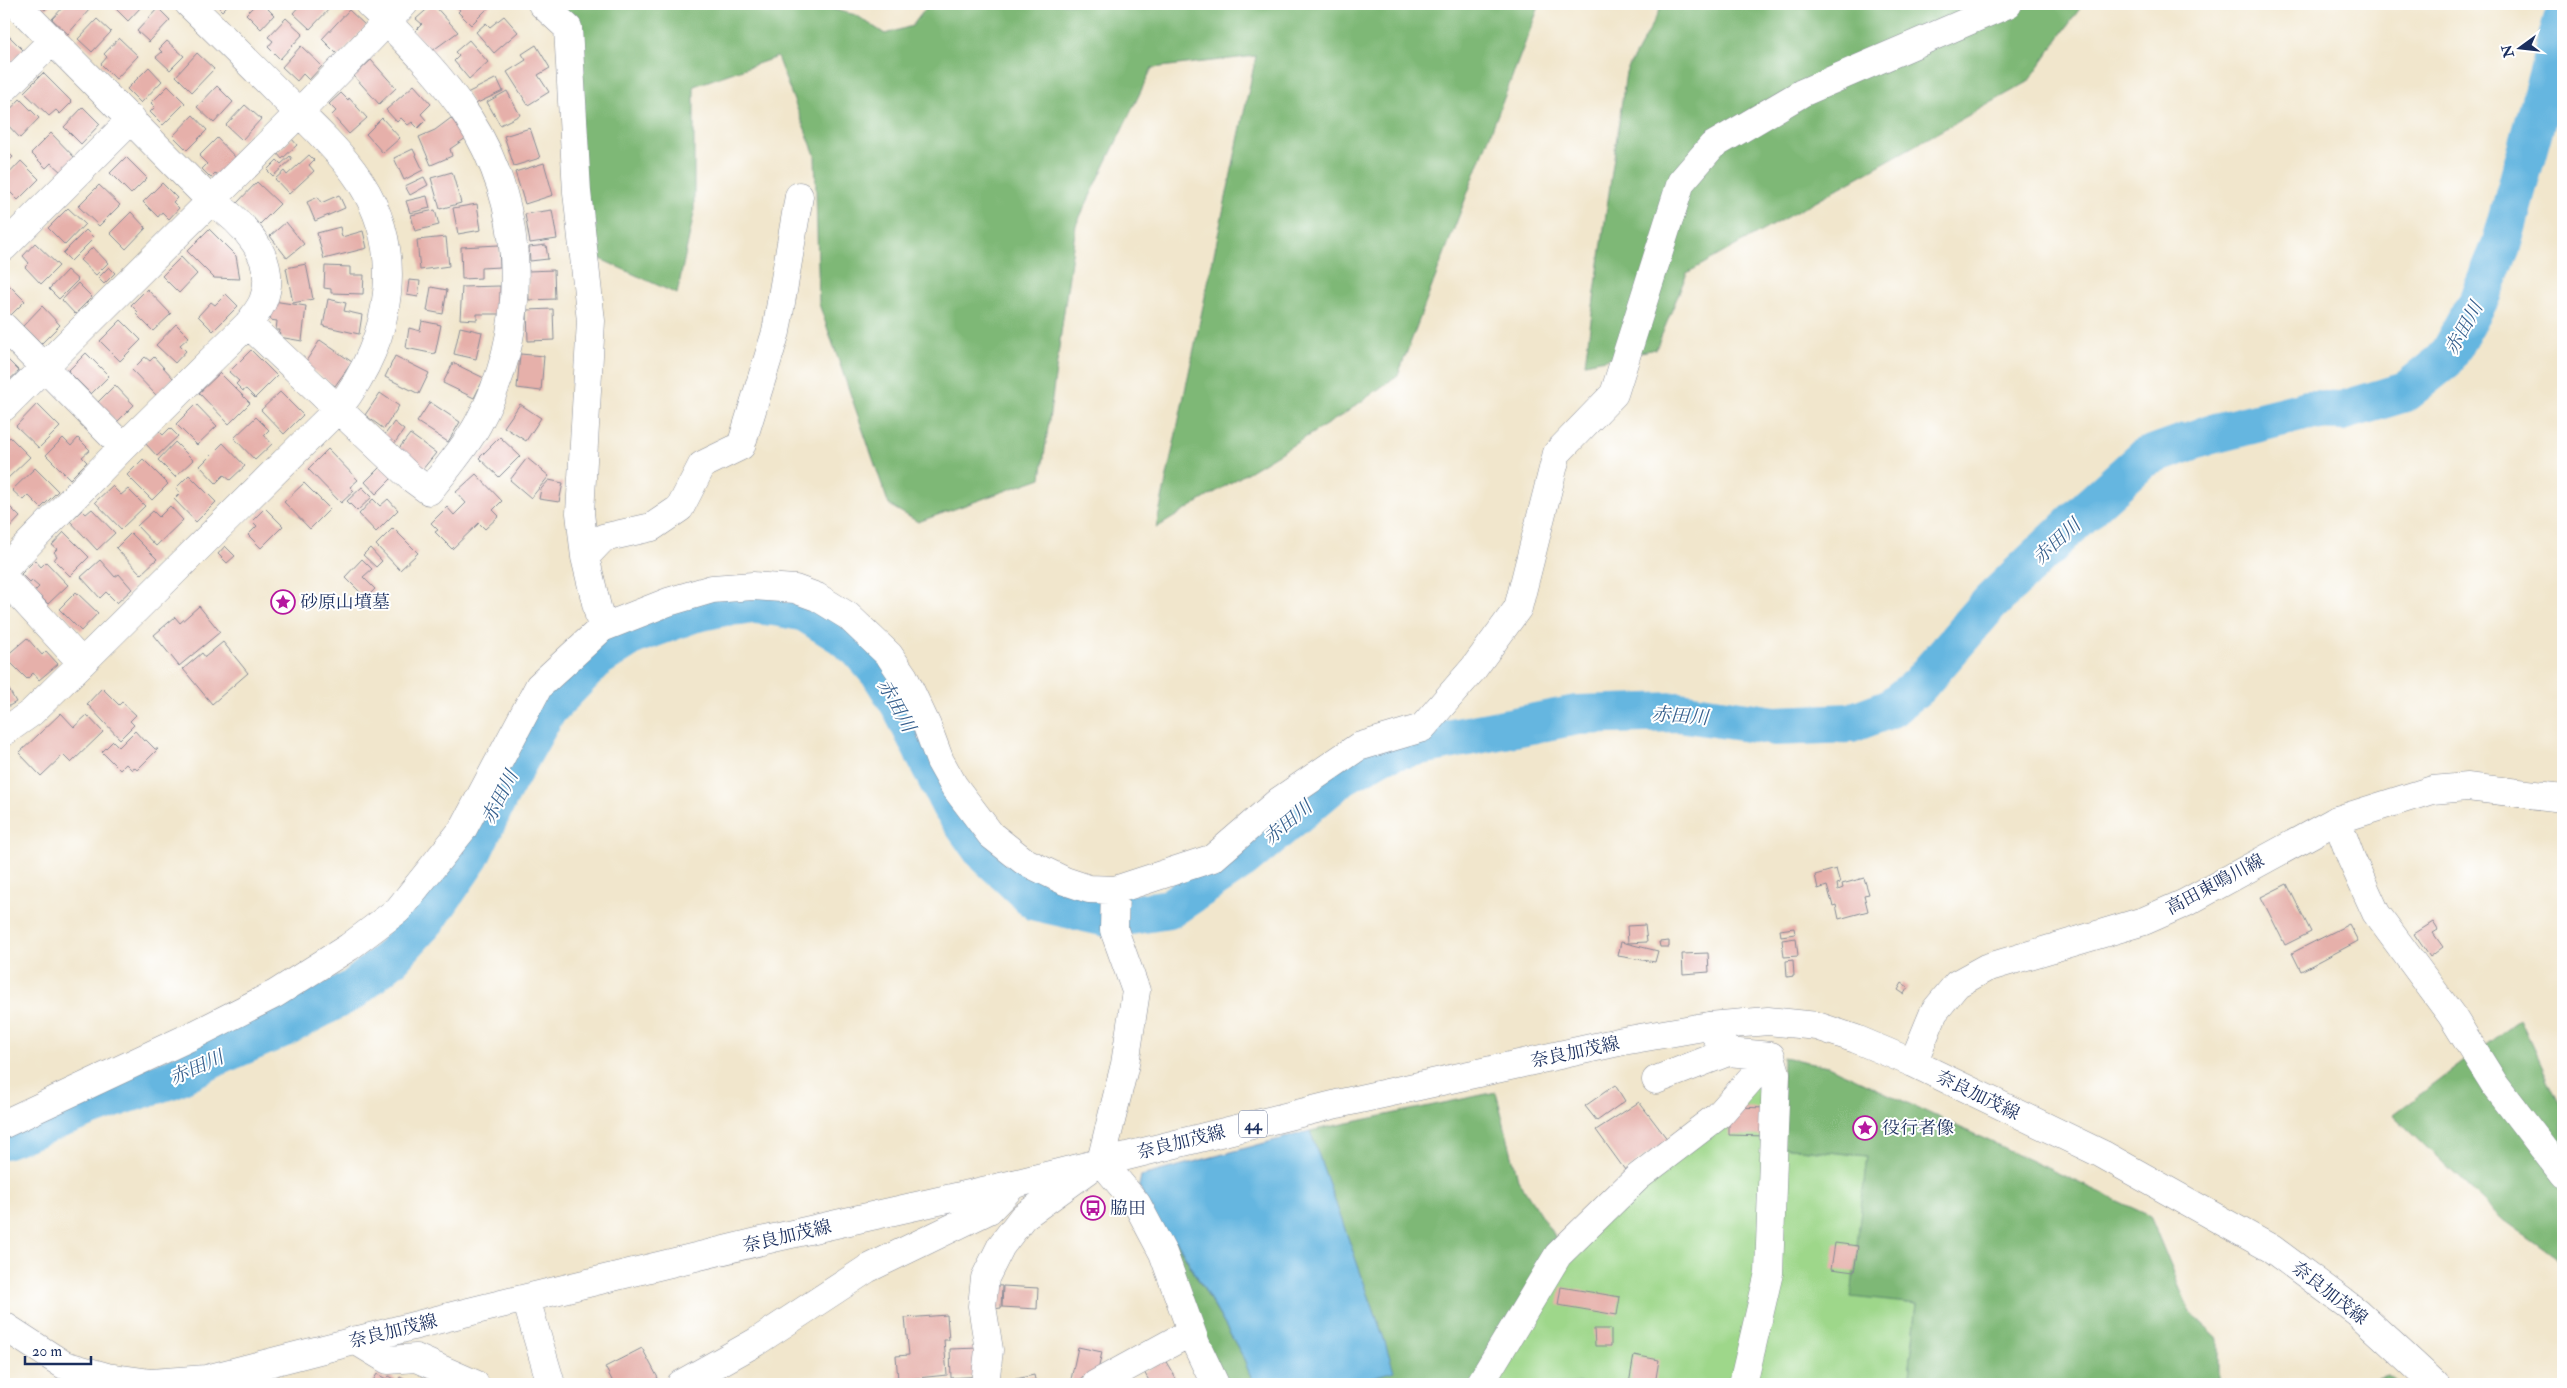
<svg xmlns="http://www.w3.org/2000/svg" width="2567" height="1388" viewBox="0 0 2567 1388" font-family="'IM FELL Double Pica','Noto Serif JP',serif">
<rect width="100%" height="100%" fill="#fff"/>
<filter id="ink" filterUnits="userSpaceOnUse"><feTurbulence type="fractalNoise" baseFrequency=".02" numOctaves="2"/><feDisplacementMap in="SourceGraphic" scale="10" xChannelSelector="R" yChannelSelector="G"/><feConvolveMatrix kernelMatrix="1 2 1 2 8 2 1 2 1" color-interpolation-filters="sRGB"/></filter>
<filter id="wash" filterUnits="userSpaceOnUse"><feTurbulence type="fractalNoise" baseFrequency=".0096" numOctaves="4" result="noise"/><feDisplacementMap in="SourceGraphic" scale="20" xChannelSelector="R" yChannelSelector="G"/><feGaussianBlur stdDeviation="1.12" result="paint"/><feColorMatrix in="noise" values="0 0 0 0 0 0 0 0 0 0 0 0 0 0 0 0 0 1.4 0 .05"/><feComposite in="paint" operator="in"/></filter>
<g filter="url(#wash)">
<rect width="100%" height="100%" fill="#f1e6cc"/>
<path fill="#9ed78a" stroke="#5c8374" d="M1760 1081 1769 1083 1762 1272 1739 1384H1484L1565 1253Z
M1781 1147 1867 1156 1852 1296 1917 1304 1908 1384H1748Z"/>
<path fill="#7eb876" stroke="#4c746a" d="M558 4H762L771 14 815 5 856 15 885 34 912 26 929 4H1540L1398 375 1344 414 1156 528 1256 56 1152 68 1076 225 1041 478 918 522 889 505 819 304 815 155 777 57 694 86V213L677 294 594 256Z
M1663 4H2083L2028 82 1687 273 1656 349 1585 363 1626 72Z
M2520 1019 2563 1112V1263L2503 1220 2393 1115Z
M1783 1057 1828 1066 2150 1216 2190 1312 2219 1339V1384H1908L1917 1304 1851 1297 1867 1156 1781 1147Z
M1496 1092 1518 1179 1560 1245 1474 1384H1347L1393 1370 1383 1336 1310 1131Z
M1175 1240 1241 1353 1254 1384H1222L1166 1242Z
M2389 1376 2398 1384H2357Z"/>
<path fill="#65b6e0" stroke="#40729f" d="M1310 1131 1383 1336 1394 1371 1347 1384H1254L1241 1353 1176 1240 1165 1242 1139 1186 1141 1176Z"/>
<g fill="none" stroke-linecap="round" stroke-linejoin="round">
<path stroke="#65b6e0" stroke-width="40" d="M4 1139 122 1095 171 1079 215 1057 282 1028 353 990 391 958 429 916 470 856 499 795 546 711 597 658 633 635 693 613 725 606 755 604 780 607 805 612 842 635 859 649 881 674 900 704 951 806 983 851 1036 901 1111 918 1169 909 1243 859 1342 776 1384 752 1577 715 1679 712 1775 726 1851 723 1891 708 1918 686 1990 603 2092 505 2144 458 2208 435 2308 410 2342 411 2405 392 2445 360 2480 297 2501 246 2563 20"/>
</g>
<g id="blocks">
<path fill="#e6b0aa" d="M38 4H51L45 10Z
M66 4H82L89 10 68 34 52 19Z
M117 4H137L141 7 128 21 114 7Z
M215 4H229L222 11Z
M256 4H263L274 15 261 29 246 14Z
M301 4H334L310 29 293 13Z
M433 4 458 32 432 51 414 32 422 24 416 19Z
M454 4H489L491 5 471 25 458 12 460 10Z
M158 8 170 20 149 42 137 31Z
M349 10 366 26 339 56 322 39Z
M504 16 518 32 494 53 476 32 486 23 490 27Z
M286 18 303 34 280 59 268 47 273 41 268 37Z
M97 19 111 32 92 52 78 39Z
M6 33 23 50 6 68 4 65V36Z
M119 38 138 56 116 79 101 64 107 57 104 54Z
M469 40 488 62 469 79 454 61 459 56 455 52Z
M167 41 184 56 170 70 156 57 162 52 159 49Z
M536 45 550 68 538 75 549 92 528 105 507 72 526 60 522 54Z
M301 46 322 66 309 80 303 74 297 81 282 67Z
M197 53 214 69 192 92 176 76Z
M371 60 396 88 379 104 354 76Z
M149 67 162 81 141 103 127 89Z
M43 73 72 102 60 114 56 110 49 116 24 92Z
M497 78 503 91 473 105 467 93Z
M414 85 431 104 421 114 426 120 418 128 412 122 408 125 401 118 397 122 386 110Z
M168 86 185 103 163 125 150 112 155 107 151 103Z
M217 86 233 102 214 123 197 107Z
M507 91 520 115 500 125 487 102Z
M341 93 348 100 349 98 367 118 349 134 332 115 336 111 329 104Z
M20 99 39 118 20 138 4 121V116Z
M245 105 261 119 242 140 226 125Z
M83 107 100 124 81 144 64 127Z
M193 115 207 130 187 150 173 136Z
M382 118 400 138 383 153 366 134Z
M451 118 466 138 450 149 452 156 431 165 419 137 435 130Z
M530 128 540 158 514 166 504 136Z
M51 133 76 159 62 173 51 163 46 168 31 153Z
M217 138 238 160 220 178 216 173 211 178 202 169 207 164 199 156Z
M292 139 297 145 282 159 277 153Z
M4 149 13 157 4 166Z
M413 149 423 170 404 180 394 158Z
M309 155 314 160 309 165 314 171 289 194 275 179 284 171 287 175Z
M290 156 292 159 273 176 267 170 277 160 281 164Z
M126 157 147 178 131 194 110 173Z
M21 161 39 179 18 200 4 186V179Z
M544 163 553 195 525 204 515 172Z
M452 172 461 203 440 209 431 178Z
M424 177 428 185 410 195 405 186Z
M257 182 280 204 259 225 237 203Z
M162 183 177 198 173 202 179 208 169 219 162 212 158 217 143 202Z
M99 185 120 205 99 226 78 206Z
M339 195 345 208 315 221 307 202 318 197 321 203Z
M427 196 430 208 410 213 406 201Z
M477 204 481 230 458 234 453 208Z
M68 208 85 224 65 245 48 228Z
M435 210 439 225 415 231 411 215Z
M552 210 557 239 530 243 525 214Z
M131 212 146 228 126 249 110 233Z
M286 222 304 244 287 258 270 236Z
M340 227 342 237 363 231 367 248 324 259 317 233Z
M209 229 236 256 240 279 214 278 187 251Z
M86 230 94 238 71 261 63 253Z
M446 237 449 266 420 270 417 240Z
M35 243 59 266 41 284 25 267 29 263 23 256Z
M499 245 500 267 481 268V278L462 279 461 247Z
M546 245 548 259 530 261 529 247Z
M93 247 108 263 96 275 80 260Z
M181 257 197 274 179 293 162 276Z
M306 264 313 299 293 303 286 268Z
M325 266 350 267V275H364L363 294 331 293V289L324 288Z
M109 267 115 273 104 284 98 278Z
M67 270 78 280 59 299 49 289Z
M554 270 555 299 529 300 528 271Z
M4 280 25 301 10 316 4 310Z
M409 280 420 281 418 297 407 295Z
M78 283 92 297 75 314 62 300Z
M500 286V314H477V320L460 319 462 287Z
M431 287 447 290 443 314 427 311Z
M147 289 171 314 153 331 136 314 138 312 131 305Z
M226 294 238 306 213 331 198 316 211 302 215 305Z
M328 299 346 303 344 311 362 315 359 334 323 326Z
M273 301 306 306 302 341 279 337 280 330H276L277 321 270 320Z
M42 306 60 325 41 344 23 326Z
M553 309 554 340 528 341 527 310Z
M121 320 141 340 120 361 100 341Z
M422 321 441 325 435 354 406 348 409 328 420 331Z
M176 324 189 337 180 345 186 351 175 363 156 345Z
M460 327 482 332 476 359 454 354Z
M320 340 352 362 335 386 304 364Z
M251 350 277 376 255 398 246 389 243 391 236 384 239 381 229 372Z
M86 353 109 376 91 394 68 371Z
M520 354 544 356 541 391 517 388Z
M4 356 19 371 6 383 4 381Z
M395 356 429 373 419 394 385 377Z
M145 357 150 361 154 357 173 378 156 395 132 370Z
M453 363 484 378 474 398 443 383Z
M220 373 250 403 229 424 199 393Z
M115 385 134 405 117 422 97 403Z
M280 392 303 415 284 434 261 410Z
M380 393 399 406 384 429 365 415Z
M430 402 460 422 448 442 417 422Z
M37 404 60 427 39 448 16 426Z
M196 404 217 426 197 445 176 424Z
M520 404 541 418 526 441 504 427Z
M256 417 269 430 264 435 272 444 255 460 234 438Z
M394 422 404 430 391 448 381 440Z
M170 428 178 436 157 456 145 443 158 430 163 435Z
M410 434 436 453 422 470 397 451Z
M10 437 30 457 7 479 4 476V443Z
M500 437 520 456 499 477 479 458Z
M63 438 71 446 78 438 90 450 82 457 87 462 70 479 46 455Z
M175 442 193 460 175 477 158 460Z
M223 443 245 466 230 480 224 475 216 483 200 466Z
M328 449 358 480 350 487 354 491 341 503 308 469Z
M527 458 549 476 531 498 510 480Z
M143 459 168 484 152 500 127 475Z
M381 466 393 477 376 494 365 482Z
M35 468 58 491 41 508 28 495 23 500 12 490Z
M476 474 502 501 493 510 499 516 485 529 479 523 452 549 435 532 438 530 431 523 447 507 454 515 466 503 456 492Z
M189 475 216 502 196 522 174 499 180 493 176 488Z
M549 480 563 483 559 502 539 499 541 489Z
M304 483 330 509 310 529 284 502Z
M112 486 121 495 128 489 145 506 121 529 95 502Z
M362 487 372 497 357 511 347 501Z
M373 499 380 506 388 499 398 510 376 532 359 514Z
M4 501 20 517 4 534Z
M170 506 183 520 156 546 137 526 153 511 159 517Z
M265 508 283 526 261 548 248 535 257 526 252 521Z
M92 509 115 533 97 550 70 521 82 510 86 514Z
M393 528 418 553 400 570 376 545Z
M64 532 89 557 70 576 54 560 57 556 54 552 57 549 52 545Z
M131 533 157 559 141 574 116 548Z
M225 546 235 556 227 563 218 554Z
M370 548 382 561 376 567 363 555Z
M362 559 372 569 363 577 375 589 366 598 345 577Z
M35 560 41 567 46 562 68 585 48 604 35 591 39 587 32 581 30 583 21 574Z
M100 560 115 577 119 574 132 589 117 603 106 592 100 598 81 577Z
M76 592 98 613 81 631 59 609Z
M199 606 220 632 179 666 154 635 175 617 180 623Z
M27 638 42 655 46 651 58 664 39 680 33 673 27 679 5 657Z
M223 642 248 673 212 704 183 669 202 653 205 657Z
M4 681 16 702 4 709Z
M102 688 119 705 122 702 136 715 130 721 134 725 120 739 87 704Z
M61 713 74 727 87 715 103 732 71 763 63 755 41 776 19 753Z
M135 731 144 741 146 740 155 749H158L137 770 134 767 132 770 126 764 120 770 102 752 113 741 119 747Z
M1836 869 1840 883 1837 884 1838 890 1843 888 1842 884 1864 878 1869 894 1864 895 1868 911 1839 919 1836 905 1833 906 1827 886 1818 889 1815 875Z
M2287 884 2311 932 2285 945 2261 897Z
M2433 922 2438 930 2433 933 2443 947 2430 957 2414 934Z
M2349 924 2358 941 2301 971 2292 953Z
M1645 925 1647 942 1628 943 1627 926Z
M1794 928 1795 934 1781 936 1780 930Z
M1796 938 1798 956 1784 957 1782 940Z
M1669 941V947H1660L1659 942Z
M1621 942 1658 951 1655 962 1618 956Z
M1708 953 1709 972 1683 974 1682 954Z
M1793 960 1794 976 1787 977 1786 961Z
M1902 983 1908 987 1904 994 1898 990Z
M1615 1085 1625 1101 1597 1121 1585 1106Z
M1639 1102 1668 1140 1625 1170 1596 1130Z
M1736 1107 1767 1108 1766 1136 1729 1135V1117H1735Z
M1835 1243 1858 1246 1854 1272 1831 1269Z
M988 1285 1002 1286 1001 1308 992 1309Z
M1003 1286 1038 1288 1037 1309 1002 1307Z
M1561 1287 1620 1297 1617 1315 1558 1305Z
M947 1315 949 1340H944L947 1375 898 1380 896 1356 909 1355 905 1318Z
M1594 1329H1611V1346H1595Z
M1078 1347 1102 1352 1096 1380 1082 1377 1081 1384H1070Z
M642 1348 658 1378 646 1384H614L605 1367Z
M979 1348 981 1376 951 1378 950 1349Z
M1634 1355 1659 1360 1655 1384H1629Z
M1165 1360 1179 1384H1151L1144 1372Z
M377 1374 386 1379 389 1376 398 1381 400 1377 413 1384H371Z
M1034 1375 1036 1384H999L998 1383Z
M756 1379 758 1384H744Z
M952 1380 953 1384H940Z"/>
</g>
</g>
<g filter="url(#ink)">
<use href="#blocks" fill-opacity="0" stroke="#868a95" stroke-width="1"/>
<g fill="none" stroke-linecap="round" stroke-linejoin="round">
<g stroke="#868a95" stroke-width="29">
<path id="minor" d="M542 4 568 28 577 192 591 321 580 513 585 557 602 628
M4 89 53 40
M4 247 132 119
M248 324 410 477 429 491C446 469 465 448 478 424 530 329 527 208 468 117 441 75 404 39 369 4
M4 327 123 447
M4 407 290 122 404 4
M585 557 603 538 652 527 680 508 702 465 741 446 776 332 799 196
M4 569 123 447 248 324C253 317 260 309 263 301 280 259 242 221 210 200L16 4
M4 578 82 663
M4 732 31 713 82 663 338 409C393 338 409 247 353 171 332 143 305 119 280 94 250 64 220 34 189 4
M2337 820 2351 858 2376 913 2452 1016 2495 1085 2563 1174
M1709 1026 1728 1052 1771 1056 1776 1073 1769 1273 1743 1384
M1656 1080 1728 1052
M4 1124 196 1034 275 994 349 947 398 910 463 829 539 686 602 628 668 602 712 589 753 586 795 589 817 597 848 616 889 655 904 677 927 726 940 761 954 786 991 835 1024 861 1065 881 1089 889 1115 890 1213 858 1279 801 1358 747 1422 728 1474 668 1518 608 1557 453 1614 394 1681 182 1712 146 1802 93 2008 4
M1101 1161 1137 1204 1163 1253 1196 1344 1215 1384
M526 1299 551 1384
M355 1340 388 1360 416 1358 475 1384
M681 1384 756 1342 867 1269 989 1210 1014 1184
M985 1384 989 1350 982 1306 985 1278 1001 1246 1023 1217 1101 1161 1125 1064 1136 991 1114 930 1115 890
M1096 1384 1191 1332
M1480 1384 1558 1255 1638 1177 1719 1115 1771 1056"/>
</g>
<g stroke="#868a95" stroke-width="29">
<path id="major" d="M1913 1063 1934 1012 1957 984 1986 968 2144 921 2185 903 2337 820 2432 790 2467 787 2563 798
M4 1326 64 1365 107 1377 151 1383 206 1379 460 1314 774 1238 1014 1184 1337 1104 1623 1041 1709 1026 1768 1021 1817 1026 1856 1039 1913 1063 2102 1154 2272 1249 2357 1312 2435 1384"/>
</g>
<use href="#minor" stroke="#fff" stroke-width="28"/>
<use href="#major" stroke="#fff" stroke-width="28"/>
</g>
</g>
<defs>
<g id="sight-ring" transform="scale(1.25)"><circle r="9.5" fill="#fff" stroke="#b5179e" stroke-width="1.5"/><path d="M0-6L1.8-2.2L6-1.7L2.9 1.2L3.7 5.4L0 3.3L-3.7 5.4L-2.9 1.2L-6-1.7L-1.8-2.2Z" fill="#b5179e"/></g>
<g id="bus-ring" transform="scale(1.25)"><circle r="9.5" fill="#fff" stroke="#b5179e" stroke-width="1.5"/><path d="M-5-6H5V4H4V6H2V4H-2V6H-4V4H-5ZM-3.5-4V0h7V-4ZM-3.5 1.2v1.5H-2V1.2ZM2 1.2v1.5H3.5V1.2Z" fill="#b5179e"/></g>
</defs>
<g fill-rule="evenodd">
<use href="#sight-ring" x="283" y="602"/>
<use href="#sight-ring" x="1865" y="1128"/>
<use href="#bus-ring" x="1093" y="1208"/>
</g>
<g text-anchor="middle" stroke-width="4" stroke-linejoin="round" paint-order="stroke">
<rect fill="#fff" stroke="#5f6d8e" stroke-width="1" x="1239" y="1110.5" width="28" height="27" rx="4"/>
<g font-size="16" font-weight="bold" fill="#1b2f5e">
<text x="1253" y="1130">44</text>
</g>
<g font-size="18" fill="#1b2f5e" stroke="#fff" text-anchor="start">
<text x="300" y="608">砂原山墳墓</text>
<text x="1882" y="1134">役行者像</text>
<text x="1110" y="1214">脇田</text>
</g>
<g font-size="18" fill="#1b2f5e" stroke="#fff">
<text transform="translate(2215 884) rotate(-28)" y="6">高田東鳴川線</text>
<text transform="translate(1575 1052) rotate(-12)" y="6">奈良加茂線</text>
<text transform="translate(1978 1095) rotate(26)" y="6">奈良加茂線</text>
<text transform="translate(1181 1142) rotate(-14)" y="6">奈良加茂線</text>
<text transform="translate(787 1236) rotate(-13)" y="6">奈良加茂線</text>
<text transform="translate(2330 1293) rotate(38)" y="6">奈良加茂線</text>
<text transform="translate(393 1331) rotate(-14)" y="6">奈良加茂線</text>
</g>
<g font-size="19" font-style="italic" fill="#355e8c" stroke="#fff">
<text transform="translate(2463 328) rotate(-61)" y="7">赤田川</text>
<text transform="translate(2056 541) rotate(-43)" y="7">赤田川</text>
<text transform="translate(897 705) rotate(61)" y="7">赤田川</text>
<text transform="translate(1680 715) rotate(4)" y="7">赤田川</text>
<text transform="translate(499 797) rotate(-63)" y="7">赤田川</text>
<text transform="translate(1287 822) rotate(-40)" y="7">赤田川</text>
<text transform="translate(196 1067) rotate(-24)" y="7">赤田川</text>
</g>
</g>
<rect width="2567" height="1388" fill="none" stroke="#fff" stroke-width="20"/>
<g transform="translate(2520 48) rotate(255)" stroke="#ffffff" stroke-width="4" paint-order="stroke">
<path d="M0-4L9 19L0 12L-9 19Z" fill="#1b2f5e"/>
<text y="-8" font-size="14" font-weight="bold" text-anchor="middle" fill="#1b2f5e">N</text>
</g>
<path d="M25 1356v8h66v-8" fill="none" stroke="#1b2f5e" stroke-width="2.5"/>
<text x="32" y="1356" font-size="15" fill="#1b2f5e" stroke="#ffffff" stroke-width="4" paint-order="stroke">20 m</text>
</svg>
